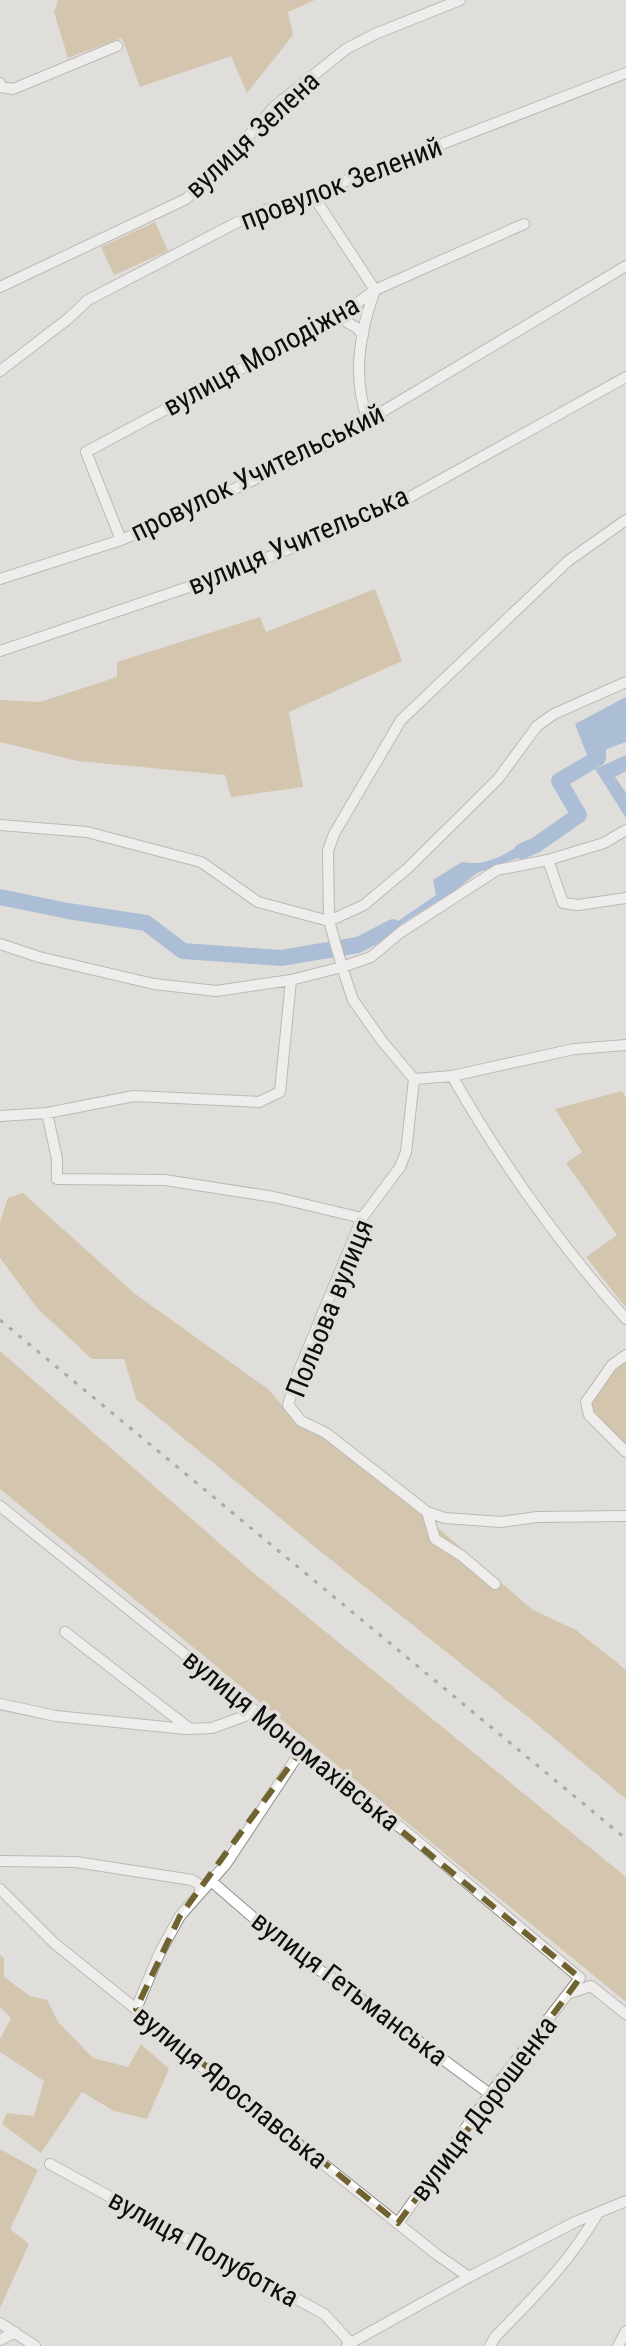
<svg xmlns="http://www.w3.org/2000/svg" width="626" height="2346" viewBox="0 0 626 2346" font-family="'Roboto Condensed',sans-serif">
<rect width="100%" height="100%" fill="#e0deda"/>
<path fill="#c6a779" d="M58 0H315L288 12 293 35 247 93 231 56 140 87 122 38 68 58 54 12Z
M155 222 168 251 114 275 101 247Z
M375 589 402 661 289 712 303 787 231 797 225 775 78 761 0 742V700L40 702 117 677V662L260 617 266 632Z
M622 1091 626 1098V1308L586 1257 617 1235 566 1163 582 1152 555 1109Z
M23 1193 134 1293 268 1389 298 1424 334 1443 430 1521 533 1610 576 1630 626 1670V1799L533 1721 320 1551 136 1399 124 1359H92L38 1309 0 1258V1222L8 1198Z
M0 1351 250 1570 626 1877V2002L0 1489Z
M626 1359V1446L592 1409 591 1401 617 1365Z
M0 1955 4 1958V1977L30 1996 47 2000 58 2022 93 2058 128 2067 141 2044 169 2069 147 2119 114 2111 82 2092 41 2153 2 2124 7 2113 34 2116 44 2081 0 2052V2039L11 2018 0 2007Z
M0 2149 38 2170 10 2229 29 2244 0 2308Z"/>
<path fill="#6e97cf" d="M626 697V742C613 748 603 740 593 758L587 755 575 724Z
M626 755V771L615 777 626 793V818L595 769Z
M539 836 544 848 477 873 453 892 369 944 376 936 436 895 433 880 462 862C494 868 513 846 539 836Z"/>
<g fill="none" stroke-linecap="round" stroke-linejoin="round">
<path stroke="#6e97cf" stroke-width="16" d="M522 851 536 845 579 815 559 781 598 758V744L626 733
M0 897 68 911 146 923 183 951 281 958 358 945 393 927"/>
<g stroke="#8f8d8a" stroke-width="12">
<path id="street" d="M0 83 1 87 13 89 117 46
M312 194 375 290C360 331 352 379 368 420
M0 287 186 199 228 159 274 107 346 49 375 34 460 0
M338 317 357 328 363 335
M0 371 69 318 88 300 251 215 312 194 626 73
M121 540 86 452 338 317 375 290 524 224
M0 579 121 540 178 516 330 443 626 266
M0 651 227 574 390 508 626 377
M0 825 87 832 201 862 258 902 329 921
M548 860 604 843 626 830
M329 921 364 905 408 868 498 779 537 726 554 714 626 682
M0 944 39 957 154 984 216 991 291 980 342 967 371 957 401 932 497 870 548 860 563 903 578 905 626 898
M452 1076C501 1162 560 1245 626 1319
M414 1079 406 1152 400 1167 362 1218 298 1373 288 1405 301 1421 326 1433 427 1512 445 1518 501 1522 537 1517 626 1516
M414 1079 382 1041 353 1000 342 967 329 921 328 851 334 834 401 720 568 561 626 520
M414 1079 452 1076 574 1049 626 1045
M47 1113 57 1159V1179L165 1180 274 1197 362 1218
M0 1116 47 1113 134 1096 259 1102 280 1092 291 980
M626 1355 612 1365 586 1402 589 1415 626 1452
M0 1506 416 1840 580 1978 490 2094 398 2223
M427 1512 435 1539 462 1556 495 1584
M65 1632 190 1729
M0 1704 56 1716 185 1729 212 1728 256 1712
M0 1861 76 1862 192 1880 200 1885V1893
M211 1881 299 1957 335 1980 490 2094
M0 1889 54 1943 136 2009 171 2042 436 2254 469 2277
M570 1993 591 1986 626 2014
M136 2009 160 1952 180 1916 226 1864 302 1749
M50 2164 324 2314 350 2342
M0 2323 35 2346
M0 2340 15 2332
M347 2345 469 2277 575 2222 626 2201
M490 2346 495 2337C534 2297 569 2263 598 2213
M618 2346 626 2331"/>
</g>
<use href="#street" stroke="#fff" stroke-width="10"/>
<path stroke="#6b6a67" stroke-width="3" stroke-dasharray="4 8" stroke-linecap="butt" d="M0 1320 626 1839"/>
</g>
<path d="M0 0H626V2346H0ZM302 1749 580 1978 398 2223 136 2009 180 1916Z" fill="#e0deda" fill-opacity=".55" fill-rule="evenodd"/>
<path fill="none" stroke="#706330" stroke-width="6" stroke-dasharray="16 10" stroke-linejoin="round" d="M302 1749 580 1978 398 2223 136 2009 180 1916Z"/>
<g text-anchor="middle" stroke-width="7" stroke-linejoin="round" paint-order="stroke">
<g font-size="28" fill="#0e0d0c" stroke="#e0deda">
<text transform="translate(252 134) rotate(-43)" y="10">вулиця Зелена</text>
<text transform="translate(341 183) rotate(-21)" y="10">провулок Зелений</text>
<text transform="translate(261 355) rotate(-29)" y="10">вулиця Молодіжна</text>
<text transform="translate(257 472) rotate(-26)" y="10">провулок Учительський</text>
<text transform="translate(298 540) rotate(-23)" y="10">вулиця Учительська</text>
<text transform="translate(329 1308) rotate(-68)" y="10">Польова вулиця</text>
<text transform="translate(292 1740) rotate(39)" y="10">вулиця Мономахівська</text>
<text transform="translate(350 1988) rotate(37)" y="10">вулиця Гетьманська</text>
<text transform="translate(231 2087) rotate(39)" y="10">вулиця Ярославська</text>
<text transform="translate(483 2108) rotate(-53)" y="10">вулиця Дорошенка</text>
<text transform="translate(204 2248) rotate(29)" y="10">вулиця Полуботка</text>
</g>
</g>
</svg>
